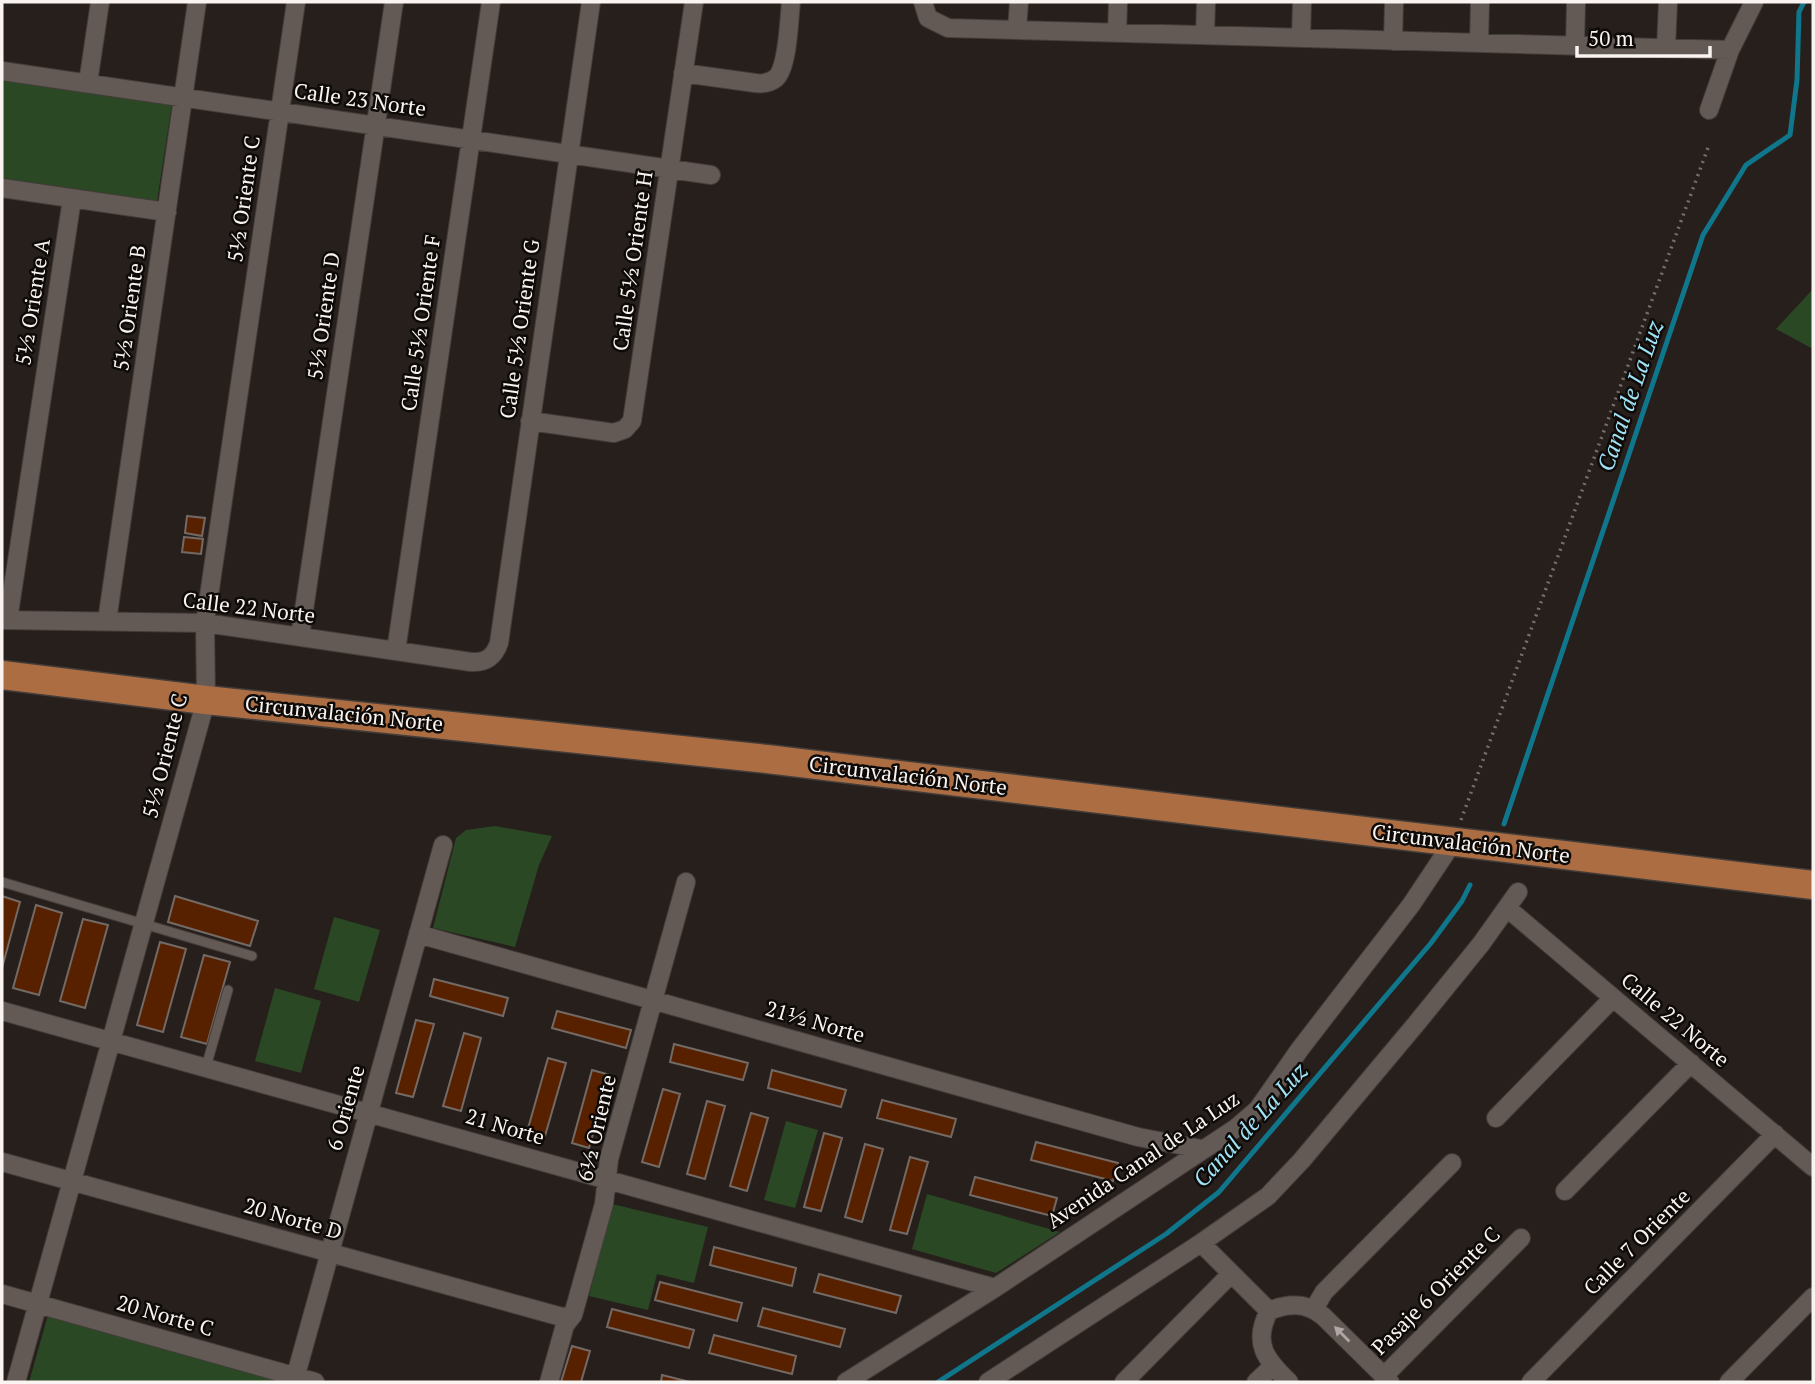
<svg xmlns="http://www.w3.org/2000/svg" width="1815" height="1384" viewBox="0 0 1815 1384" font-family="'PT Serif',serif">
<rect width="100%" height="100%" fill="#271f1c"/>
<path fill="#2a4823" d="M2 78 172 104 157 201 2 178Z
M1813 289V349L1776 329Z
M495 826 552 836 539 865 515 947 433 928 456 838 466 830Z
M334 917 380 930 359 1002 314 989Z
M275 988 321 1001 301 1073 255 1061Z
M786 1121 818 1130 795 1208 764 1200Z
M927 1194 1060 1232 996 1273 912 1249Z
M612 1204 708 1227 694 1283 657 1274 648 1310 589 1296Z
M48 1315 278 1379 277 1382H29Z"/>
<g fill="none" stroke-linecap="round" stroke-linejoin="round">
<path stroke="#0f768c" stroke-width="5" d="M1504 824 1703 235 1746 165 1790 135 1797 80 1799 12 1804 2
M938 1382 1166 1234 1219 1192 1431 943 1462 901 1470 885"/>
</g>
<path fill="#572100" stroke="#736a65" stroke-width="2" d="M187 516 205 518 202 536 185 533Z
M184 537 203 539 201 554 182 552Z
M2 896 20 902 2 968Z
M175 896 258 921 250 946 168 922Z
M36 905 62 913 39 995 13 988Z
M83 919 108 925 85 1008 60 1001Z
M160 942 186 949 163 1032 137 1025Z
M204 955 230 962 207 1044 181 1037Z
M434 979 508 998 503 1016 430 996Z
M557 1011 631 1030 626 1048 552 1028Z
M416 1020 434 1024 413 1097 396 1093Z
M464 1033 481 1038 461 1111 443 1106Z
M674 1044 748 1063 743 1080 670 1062Z
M548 1058 566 1063 545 1136 527 1132Z
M592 1070 610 1075 589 1148 572 1143Z
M772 1070 846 1090 841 1107 768 1088Z
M663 1089 680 1094 659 1167 642 1162Z
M882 1100 956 1119 951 1137 877 1118Z
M707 1101 725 1106 705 1179 687 1174Z
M751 1113 768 1118 747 1191 730 1186Z
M824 1133 842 1138 821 1211 804 1207Z
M1036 1142 1118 1163 1113 1181 1031 1160Z
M865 1144 883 1149 862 1222 845 1217Z
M910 1157 928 1162 907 1234 890 1230Z
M975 1177 1057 1198 1052 1216 970 1195Z
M714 1247 796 1268 792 1286 710 1265Z
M819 1274 901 1296 896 1313 814 1292Z
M660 1282 742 1303 737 1321 655 1300Z
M763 1308 845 1329 840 1347 758 1326Z
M612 1309 694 1330 689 1348 607 1327Z
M714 1335 796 1356 792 1374 709 1353Z
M572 1346 590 1351 581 1382H561Z
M662 1375 690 1382H661Z"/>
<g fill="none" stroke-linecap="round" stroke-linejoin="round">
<g stroke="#433d3a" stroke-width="11">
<path id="service" d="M2 882 252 956
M206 1067 228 990"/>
</g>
<g stroke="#433d3a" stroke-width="20">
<path id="minor" d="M923 2 928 18 948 28 1730 50
M1017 30 1019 2
M1117 33 1118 2
M1205 35 1206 2
M1301 38 1302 2
M1393 41 1394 2
M1479 43 1480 2
M1575 45 1576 2
M1666 48 1668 2
M2 71 711 175
M683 73 755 83C762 84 770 83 776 78 788 67 789 19 791 2
M88 83 100 2
M1709 110 1730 50 1754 2
M2 188 167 212
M530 421 614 433 625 429 632 421 694 2
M2 620 205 623 471 662C486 663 494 657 499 643L591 2
M8 620 72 199
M107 621 197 2
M300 637 394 2
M396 651 491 2
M1507 908 1813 1167
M418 934 1138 1137 1201 1149
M2 1011 995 1288
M1496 1118 1613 998
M2 1162 562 1317 573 1315
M1565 1191 1691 1063
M1201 1243 1269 1311
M2 1294 315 1382
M1314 1309 1324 1292 1452 1163
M1384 1376 1521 1238
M16 1382 206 700 205 623 296 2
M294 1382 443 845
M549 1382 565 1325 573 1315 604 1204 609 1159 686 882
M846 1382 995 1288 1236 1128 1258 1109 1300 1049 1411 905 1453 842
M988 1382 1201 1243 1268 1196 1302 1160 1416 1024 1481 944 1518 892
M1124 1382 1231 1274
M1256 1382 1273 1366
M1289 1382C1266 1360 1252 1343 1269 1311 1288 1303 1306 1302 1323 1316L1390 1382
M1531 1382 1775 1134
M1729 1382 1813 1297"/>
</g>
<g stroke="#433d3a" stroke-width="31">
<path id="primary" d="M2 675 206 700 767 759 1813 885"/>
</g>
<path stroke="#766f6c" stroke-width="3.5" stroke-dasharray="2 5" stroke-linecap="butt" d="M1461 820 1709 145"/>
<use href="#service" stroke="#635a56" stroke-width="9"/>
<use href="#minor" stroke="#635a56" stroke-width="18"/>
<use href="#primary" stroke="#ac6d43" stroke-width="28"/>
</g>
<defs><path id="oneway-solid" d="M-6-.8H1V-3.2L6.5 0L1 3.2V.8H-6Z" transform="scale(1.75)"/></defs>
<use fill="#aea7a4" href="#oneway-solid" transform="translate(1342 1334) rotate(-135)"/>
<g text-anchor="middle" stroke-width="5" stroke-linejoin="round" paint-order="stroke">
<g font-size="21" fill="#f9f4f1" stroke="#0d0a08">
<text transform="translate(360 100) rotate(8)" y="7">Calle 23 Norte</text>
<text transform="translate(244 199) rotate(-82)" y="7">5½ Oriente C</text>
<text transform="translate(633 261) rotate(-82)" y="7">Calle 5½ Oriente H</text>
<text transform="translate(33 302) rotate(-81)" y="7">5½ Oriente A</text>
<text transform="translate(130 308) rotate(-82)" y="7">5½ Oriente B</text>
<text transform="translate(324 316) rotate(-82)" y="7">5½ Oriente D</text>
<text transform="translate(421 323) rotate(-82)" y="7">Calle 5½ Oriente F</text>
<text transform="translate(520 329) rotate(-82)" y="7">Calle 5½ Oriente G</text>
<text transform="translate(249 608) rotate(7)" y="7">Calle 22 Norte</text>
<text transform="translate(344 714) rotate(6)" y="7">Circunvalación Norte</text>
<text transform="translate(165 756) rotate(-76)" y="7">5½ Oriente C</text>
<text transform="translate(908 776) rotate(7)" y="7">Circunvalación Norte</text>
<text transform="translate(1471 844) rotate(7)" y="7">Circunvalación Norte</text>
<text transform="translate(1675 1020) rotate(40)" y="7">Calle 22 Norte</text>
<text transform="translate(815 1022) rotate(16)" y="7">21½ Norte</text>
<text transform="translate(346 1108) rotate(-74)" y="7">6 Oriente</text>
<text transform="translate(505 1127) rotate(16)" y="7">21 Norte</text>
<text transform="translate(597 1128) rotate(-77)" y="7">6½ Oriente</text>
<text transform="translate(1143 1160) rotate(-34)" y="7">Avenida Canal de La Luz</text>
<text transform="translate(293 1219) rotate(16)" y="7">20 Norte D</text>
<text transform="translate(1637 1242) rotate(-45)" y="7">Calle 7 Oriente</text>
<text transform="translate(1436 1291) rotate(-45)" y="7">Pasaje 6 Oriente C</text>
<text transform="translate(165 1316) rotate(16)" y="7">20 Norte C</text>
</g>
<g font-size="23" font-style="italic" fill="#a0e3f6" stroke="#0d0a08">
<text transform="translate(1630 396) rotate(-71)" y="8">Canal de La Luz</text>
<text transform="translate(1250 1125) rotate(-48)" y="8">Canal de La Luz</text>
</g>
</g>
<rect width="1815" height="1384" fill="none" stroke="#f9f4f1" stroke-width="7"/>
<path d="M1577 46v10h133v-10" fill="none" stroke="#f9f4f1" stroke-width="3.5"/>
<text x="1588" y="46" font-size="21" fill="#f9f4f1" stroke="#0d0a08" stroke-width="5" paint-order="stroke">50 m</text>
</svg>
